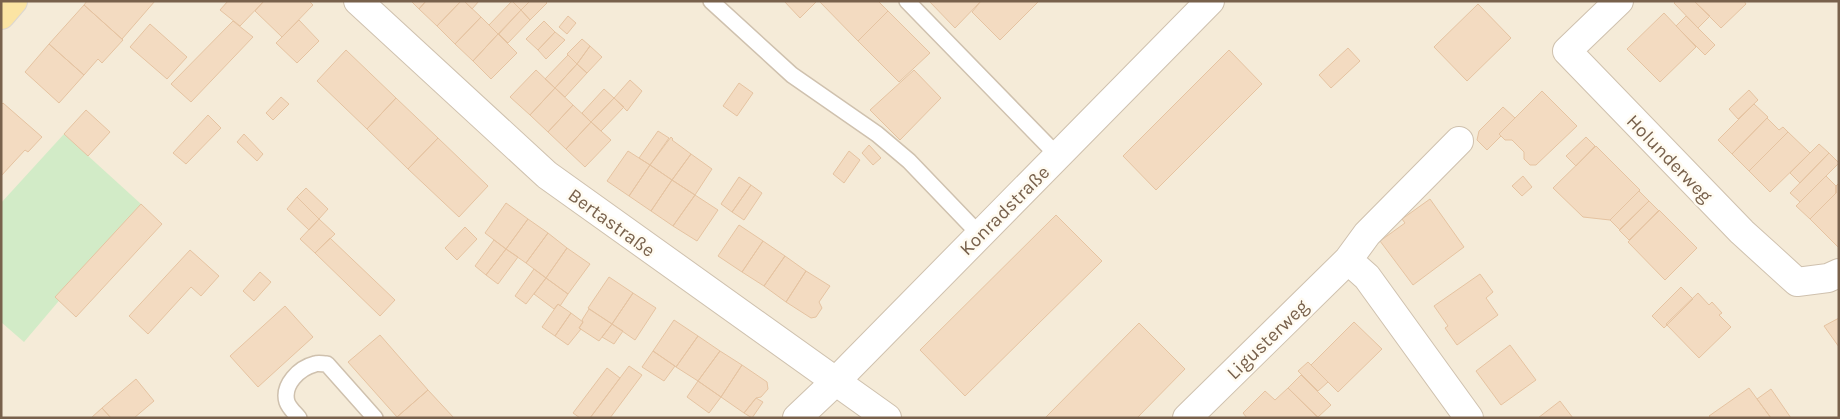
<svg xmlns="http://www.w3.org/2000/svg" width="1840" height="419" viewBox="0 0 1840 419" font-family="Karla,sans-serif">
<rect width="100%" height="100%" fill="#fdf8ea"/>
<path fill="#f5ebd8" d="M25 1H1839V418H1V28Z"/>
<path fill="#d2ebc7" d="M64 134 141 204 24 342 1 322V203Z"/>
<path fill="#f3dbc1" stroke="#e5c3a1" d="M87 1H155L122 39 84 5Z
M228 1H264L240 26 220 10Z
M264 1H309L313 5 282 37 255 11Z
M411 1H426L419 9Z
M426 1H461L437 26 419 9Z
M461 1H464L481 17 455 44 437 26Z
M464 1H479L472 9Z
M512 1H530L521 10Z
M512 1 521 10 498 34 489 25Z
M530 1H545L547 3 530 20 521 10Z
M784 1H817L800 18Z
M819 1H878L888 11 858 41Z
M929 1H981L955 28Z
M981 1H1039L1000 40 972 12Z
M1676 1H1694L1710 16 1698 28 1674 3Z
M1694 1H1744L1746 4 1721 28Z
M1478 4 1511 38 1467 81 1434 47Z
M84 5 123 40 102 63 98 59 84 75 49 44Z
M521 10 530 20 508 43 499 34Z
M888 11 930 53 899 82 858 41Z
M1664 13 1696 47 1660 82 1627 49Z
M568 16 576 23 567 34 559 27Z
M1686 16 1715 45 1705 55 1676 26Z
M481 17 498 34 473 61 455 44Z
M299 20 319 41 297 63 276 43Z
M233 21 253 37 191 102 171 84Z
M544 21 555 32 538 50 526 39Z
M150 24 187 57 167 79 130 47Z
M555 32 565 40 546 59 538 50Z
M498 34 517 53 491 79 473 61Z
M582 39 590 46 577 64 567 54Z
M49 44 84 75 59 103 25 72Z
M590 46 602 57 587 73 577 64Z
M1348 48 1360 61 1331 88 1319 75Z
M346 50 396 98 367 129 317 81Z
M1229 50 1262 84 1156 190 1123 156Z
M568 55 577 64 555 88 545 79Z
M577 64 587 73 565 97 555 88Z
M536 70 555 88 530 115 510 97Z
M914 70 941 98 900 140 870 110Z
M630 80 642 91 627 111 614 98Z
M739 83 753 93 737 116 723 106Z
M555 88 573 105 548 132 530 115Z
M604 89 614 98 591 122 582 113Z
M1749 90 1758 100 1738 119 1729 109Z
M1542 91 1577 126 1536 165H1530L1524 159V152L1512 140H1505L1499 134Z
M281 97 289 104 273 120 266 113Z
M396 98 438 138 408 169 367 129Z
M614 98 624 107 601 131 591 122Z
M3 103 42 137 28 152 25 150 1 176V105Z
M1754 104 1768 117 1732 154 1718 140Z
M573 105 591 122 566 149 548 132Z
M1503 107 1515 118 1499 134 1501 136 1487 150 1477 140 1479 131Z
M86 110 110 132 88 156 64 134Z
M208 115 221 128 186 164 173 153Z
M1767 118 1779 130 1783 127 1788 132 1749 171 1732 154Z
M591 122 611 140 585 167 566 149Z
M658 131 669 138 650 165 639 158Z
M1788 132 1810 153 1770 192 1749 171Z
M244 134 263 154 257 161 237 142Z
M671 137 673 139 672 140 691 154 672 180 650 165Z
M1586 137 1595 146 1576 166 1566 156Z
M438 138 488 186 459 217 408 169Z
M1819 144 1829 153 1800 183 1790 173Z
M869 145 881 158 873 165 862 153Z
M1596 146 1640 190 1610 220 1583 217 1553 188Z
M628 151 650 165 629 196 607 181Z
M849 151 860 160 844 183 833 174Z
M1829 153 1839 163 1800 202 1790 193Z
M691 154 712 169 695 195 672 180Z
M650 165 672 180 651 211 629 196Z
M1523 176 1532 187 1522 196 1512 186Z
M1826 176 1836 186V193L1810 219 1796 206Z
M739 177 751 185 732 212 721 204Z
M672 180 695 195 673 226 651 211Z
M1839 183V248L1810 219 1836 193V186Z
M751 185 762 193 744 220 732 212Z
M306 188 328 209 319 219 297 197Z
M1639 191 1649 201 1620 230 1610 220Z
M695 195 718 210 697 241 673 226Z
M297 197 319 219 309 230 287 209Z
M1430 199 1464 247 1413 285 1380 241 1405 223 1402 219Z
M1649 201 1659 211 1629 240 1619 230Z
M506 203 528 219 506 249 485 233Z
M141 204 162 224 76 317 55 297Z
M1659 210 1697 248 1665 280 1628 242Z
M1056 215 1102 261 965 396 920 350Z
M319 219 335 234 315 253 300 239Z
M528 219 548 233 526 263 506 249Z
M739 225 763 241 742 272 718 256Z
M465 227 477 239 457 260 445 248Z
M548 233 567 248 546 278 526 263Z
M330 238 395 300 380 316 315 253Z
M494 240 506 249 486 275 475 266Z
M763 241 785 256 764 286 742 272Z
M567 248 590 264 568 294 546 278Z
M506 249 518 257 498 284 486 275Z
M190 250 219 276 201 296 191 287 148 334 129 316Z
M785 256 806 271 786 302 764 286Z
M534 269 546 278 526 304 515 296Z
M806 271 830 286 819 302 822 308 816 317 811 318 786 302Z
M260 272 271 282 254 301 243 291Z
M1480 274 1493 292 1486 298 1498 315 1457 345 1445 328 1448 326 1434 306Z
M609 277 633 293 612 324 588 308Z
M546 278 568 294 560 306 558 304 554 309 534 294Z
M1681 287 1693 299 1664 328 1652 316Z
M633 293 656 308 635 340 612 324Z
M1698 293 1709 305 1712 302 1722 313 1719 315 1731 327 1699 358 1666 324Z
M558 304 571 313 555 336 542 327Z
M285 306 313 337 258 387 230 356Z
M589 309 612 324 599 341 579 328 583 322 582 320Z
M571 313 583 322 579 328 581 329 568 345 555 336Z
M1839 318V347L1824 326Z
M674 320 698 336 676 367 653 351Z
M1354 322 1382 349 1338 392 1311 365Z
M1139 323 1185 369 1137 418H1045Z
M612 324 623 331 614 344 602 337Z
M380 335 428 390 397 417 348 362Z
M698 336 720 351 698 381 676 367Z
M1510 345 1536 380 1501 405 1476 371Z
M653 351 675 366 664 381 642 367Z
M720 351 742 365 721 397 698 381Z
M1308 362 1328 382 1318 391 1298 371Z
M742 365 767 382 768 389 761 397 756 398 744 413 721 397Z
M629 366 642 375 610 418H590Z
M607 368 620 378 590 418H580L573 413Z
M1301 375 1331 405 1318 417 1288 388Z
M136 379 154 401 134 418H111L102 408Z
M698 381 721 397 709 413 687 397Z
M1288 388 1318 418H1247L1243 413 1265 391 1275 400Z
M1749 388 1771 418H1711L1709 416Z
M1771 389 1791 418H1771L1757 399Z
M428 390 454 418H398L397 417Z
M756 398 763 402 752 418 744 413Z
M1560 401 1573 418H1538Z
M102 408 111 418H91Z"/>
<g fill="none" stroke-linecap="round" stroke-linejoin="round">
<g stroke="#cfc1ae" stroke-width="18">
<path id="lane" d="M711 1 792 75 877 134 909 161 980 235
M907 1 1058 156
M299 418C295 413 289 408 287 402 282 385 299 368 315 364 318 363 323 364 327 364L375 418"/>
</g>
<g stroke="#cfc1ae" stroke-width="30">
<path id="street" d="M358 1 547 175 887 418
M1619 1 1567 51 1742 232 1797 282 1828 278 1839 273
M1348 260 1367 277 1469 418
M797 418 835 382 1210 1
M1187 418 1348 260 1367 234 1459 141"/>
</g>
<g stroke="#dcd6d0" stroke-width="30">
<path id="primary" d="M1 15 13 1"/>
</g>
<use href="#lane" stroke="#fff" stroke-width="15"/>
<use href="#street" stroke="#fff" stroke-width="28"/>
<use href="#primary" stroke="#fbe4a3" stroke-width="28"/>
</g>
<g text-anchor="middle" stroke-width="5" stroke-linejoin="round" paint-order="stroke">
<g font-size="19" fill="#78614c" stroke="#fffbf1">
<text transform="translate(1670 158) rotate(46)" y="7">Holunderweg</text>
<text transform="translate(1004 210) rotate(-45)" y="7">Konradstraße</text>
<text transform="translate(612 222) rotate(36)" y="7">Bertastraße</text>
<text transform="translate(1267 339) rotate(-44)" y="7">Ligusterweg</text>
</g>
</g>
<rect width="1840" height="419" fill="none" stroke="#78614c" stroke-width="5"/>
</svg>
